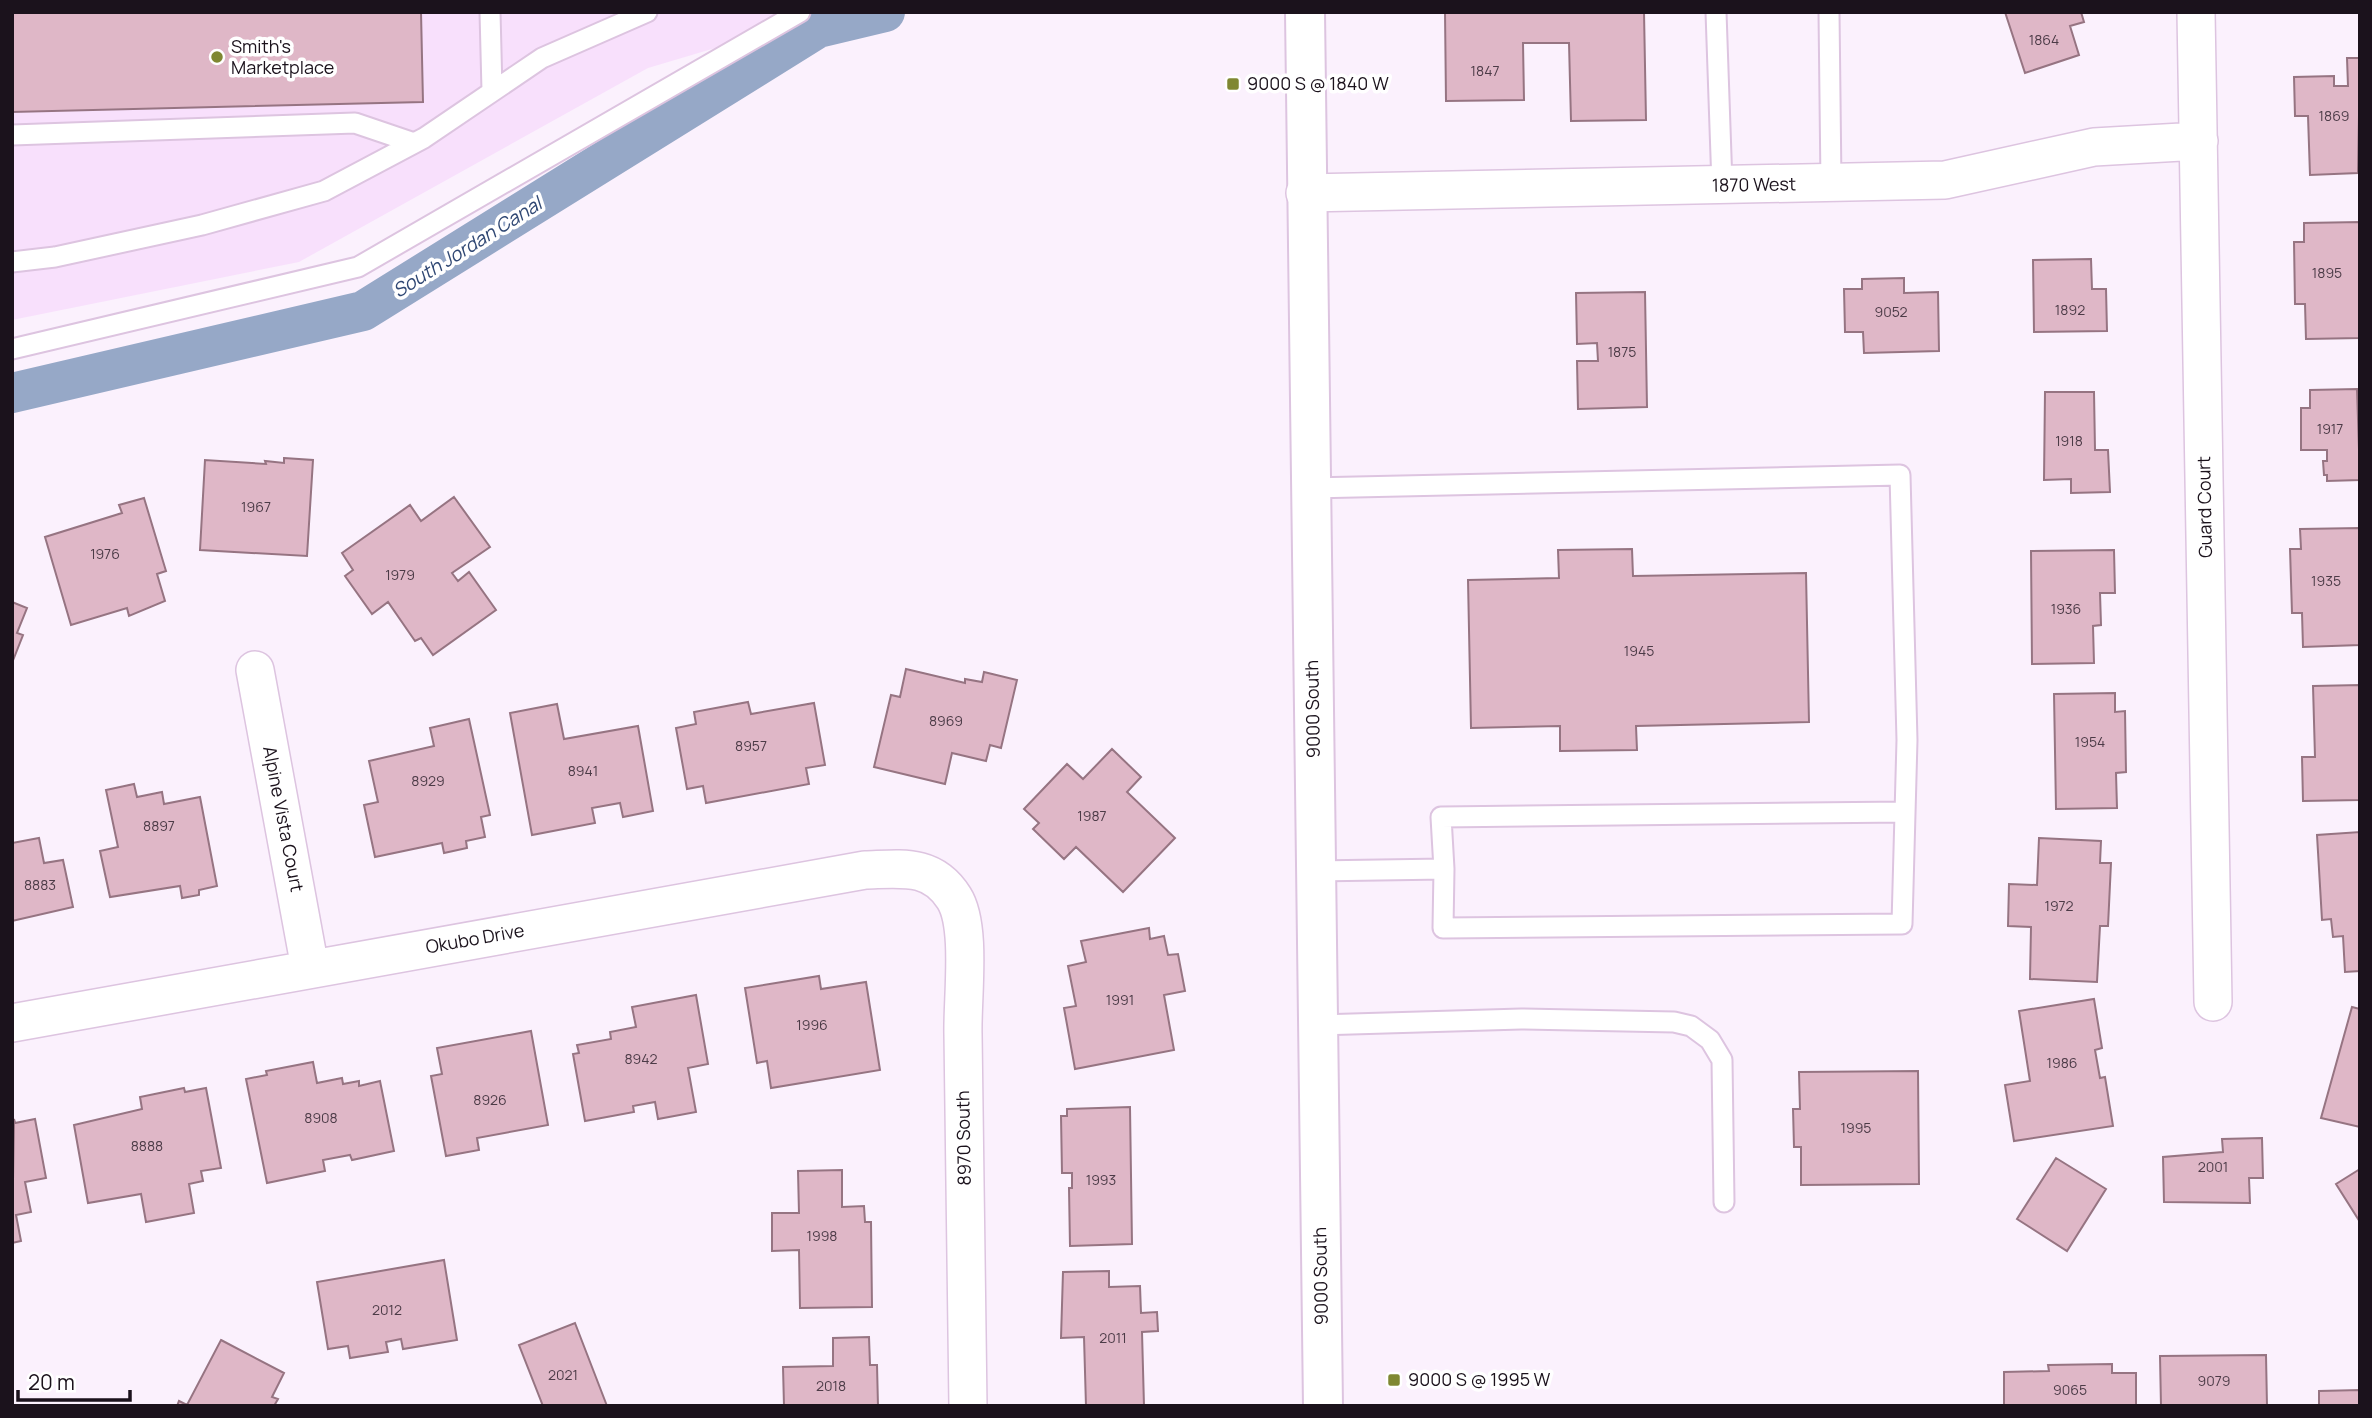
<svg xmlns="http://www.w3.org/2000/svg" width="2372" height="1418" viewBox="0 0 2372 1418" font-family="Manrope,sans-serif">
<rect width="100%" height="100%" fill="#fbf1fd"/>
<path fill="#f8e0fc" d="M12 12H836L648 68 299 262 12 320Z"/>
<g fill="none" stroke-linecap="round" stroke-linejoin="round">
<path stroke="#96a8c7" stroke-width="40" d="M12 393 363 311 818 28 885 12"/>
</g>
<path fill="#dfb7c7" stroke="#967482" stroke-width="2" d="M12 12H421L423 102 12 112Z
M1445 12H1644L1646 120 1571 121 1569 43H1523L1524 100 1446 101Z
M2005 12H2081L2084 22 2070 26 2079 55 2025 73Z
M2347 58H2360L2358 173 2310 175 2308 116H2295L2294 77 2334 76V86H2348Z
M2360 222V338L2306 339 2305 304H2295L2294 242H2304V223Z
M2091 259 2092 289H2106L2107 331 2034 332 2033 260Z
M1904 278V293L1938 292 1939 351 1864 353 1863 332H1845L1844 289H1862V279Z
M1645 292 1647 407 1578 409 1577 361H1598L1597 343 1577 344 1576 293Z
M2357 389 2360 480 2327 481V475H2324L2323 461H2327V450H2301V408H2310V390Z
M2045 392H2094L2095 450H2108L2110 492 2071 493V479L2044 480Z
M284 458 313 460 307 556 200 550 205 460 266 464 265 461 284 463Z
M454 497 490 547 452 573 458 581 469 572 496 610 433 655 421 638 415 641 388 602 372 614 345 576 353 570 342 553 410 505 421 521Z
M144 498 166 571 157 574 165 601 129 616 127 608 71 625 45 537 122 513 119 505Z
M2360 528V645L2303 647 2302 613H2292L2290 549H2301L2300 529Z
M1632 549 1633 576 1806 573 1809 722 1636 726 1637 750 1560 751V726L1471 728 1468 580 1559 578 1558 550Z
M2114 550 2115 593H2100L2101 625 2093 626 2094 663 2032 664 2031 551Z
M12 602 27 608 17 633 23 635 12 663Z
M906 669 965 683V679L982 682 984 672 1017 680 1001 748 990 745 986 761 952 753 945 784 874 767 891 695 900 697Z
M2360 685V800L2303 801 2302 757H2315L2313 686Z
M2115 693V712L2125 711 2126 772 2116 773 2117 808 2056 809 2054 694Z
M748 702 751 714 814 703 825 765 806 768 809 784 706 803 703 786 687 789 676 728 696 724 694 712Z
M557 704 564 739 638 726 653 811 623 817 620 803 592 808 595 823 532 835 510 713Z
M469 719 490 815 481 817 485 837 466 841 467 848 444 853 442 843 375 857 364 805 378 802 369 761 434 746 430 728Z
M1112 749 1141 777 1127 792 1175 838 1123 892 1076 847 1064 859 1033 829 1039 823 1024 809 1067 764 1083 779Z
M134 784 137 797 162 792 164 804 200 797 217 886 199 890V895L182 898 180 886 110 897 100 851 118 847 106 790Z
M2360 832V971L2345 972 2343 936 2333 937 2331 919 2322 920 2317 835Z
M39 838 44 863 63 860 73 907 12 921V843Z
M2039 838 2101 841 2100 863H2111L2108 926H2100L2097 982 2030 979 2031 927 2008 926 2009 884 2037 885Z
M1149 928 1150 939 1164 936 1168 955 1178 954 1185 991 1164 995 1174 1050 1075 1069 1064 1008 1076 1006 1068 966 1086 962 1081 941Z
M819 976 821 989 866 982 880 1070 771 1088 767 1061 757 1063 745 988Z
M696 995 708 1064 688 1068 696 1112 658 1119 655 1102 633 1106 634 1112 585 1121 573 1054 579 1053 577 1045 611 1039 610 1032 636 1027 632 1007Z
M2094 999 2102 1048 2095 1050 2100 1078 2105 1077 2113 1126 2014 1141 2005 1085 2030 1081 2019 1011Z
M2352 1007 2360 1009V1127L2321 1118Z
M531 1031 548 1125 477 1138 479 1150 446 1156 431 1076 442 1074 437 1048Z
M313 1062 317 1083 342 1078 343 1084 359 1081V1086L380 1081 394 1151 352 1160 350 1155 323 1160 325 1171 267 1183 246 1079 267 1075 266 1071Z
M1918 1071 1919 1184 1801 1185V1147H1794L1793 1109H1800L1799 1072Z
M184 1088 185 1092 206 1088 221 1168 201 1171 203 1181 189 1184 194 1213 146 1222 141 1194 88 1203 74 1125 142 1109 140 1097Z
M1130 1107 1132 1244 1070 1246 1069 1188H1072V1173H1062L1061 1116H1067V1109Z
M14 1119 15 1123 35 1119 46 1178 25 1182 31 1212 16 1215 21 1241 12 1243Z
M2262 1138 2263 1178H2249L2250 1203 2164 1202 2163 1157 2223 1152 2222 1139Z
M2056 1158 2106 1189 2067 1251 2017 1219Z
M2360 1169V1222L2336 1184Z
M842 1170V1207L864 1206 865 1222H871L872 1307 800 1308 799 1250 772 1251V1213H799L798 1171Z
M444 1260 457 1340 403 1349 401 1339 386 1342 388 1352 350 1358 348 1346 328 1349 317 1282Z
M1109 1271V1287L1140 1286 1141 1313 1157 1312 1158 1331 1142 1332 1144 1406H1086L1084 1337 1061 1338 1063 1272Z
M575 1323 607 1406H543L519 1345Z
M869 1337 870 1365H877L878 1406H784L783 1367 833 1366V1338Z
M221 1340 284 1373 272 1397 278 1399 274 1406H177L179 1401 187 1405Z
M2266 1355 2267 1406H2161L2160 1356Z
M2112 1364V1373H2136V1406H2004V1372L2049 1371 2048 1365Z
M2360 1390V1406H2319V1391Z"/>
<g fill="none" stroke-linecap="round" stroke-linejoin="round">
<g stroke="#ddc4e0" stroke-width="23">
<path id="service" d="M490 12 492 91
M1716 12 1722 185
M1829 12 1831 184
M12 135 355 123 414 143
M12 262 55 257 202 225 324 191 424 138 542 58 647 12
M12 349 358 267 800 12
M1310 488 1900 475 1907 740 1902 924 1443 928 1444 869 1315 871
M1444 869 1441 817 1905 812
M1318 1025 1521 1019 1674 1022 1691 1026 1710 1040 1722 1060 1724 1202"/>
</g>
<g stroke="#ddc4e0" stroke-width="40">
<path id="minor" d="M2196 12 2213 1002
M1305 193 1945 180 2094 147 2199 141
M255 670 310 968
M12 1023 865 870C901 869 932 863 954 898 972 926 962 999 963 1034 965 1158 966 1282 968 1406"/>
</g>
<g stroke="#ddc4e0" stroke-width="42">
<path id="primary" d="M1305 12 1323 1406"/>
</g>
<use href="#service" stroke="#fff" stroke-width="19"/>
<use href="#minor" stroke="#fff" stroke-width="37"/>
<use href="#primary" stroke="#fff" stroke-width="38"/>
</g>
<g fill="#7f8732" stroke="#fff" stroke-width="2.5">
<circle cx="217" cy="57" r="7"/>
<rect x="1226" y="77" width="14" height="14" rx="3.5"/>
<rect x="1387" y="1373" width="14" height="14" rx="3.5"/>
</g>
<g text-anchor="middle" stroke-width="7" stroke-linejoin="round" paint-order="stroke">
<g font-size="14" fill="#4c3b47">
<text x="2044" y="45">1864</text>
<text x="1485" y="76">1847</text>
<text x="2334" y="121">1869</text>
<text x="2327" y="278">1895</text>
<text x="2070" y="315">1892</text>
<text x="1891" y="317">9052</text>
<text x="1622" y="357">1875</text>
<text x="2330" y="434">1917</text>
<text x="2069" y="446">1918</text>
<text x="256" y="512">1967</text>
<text x="105" y="559">1976</text>
<text x="400" y="580">1979</text>
<text x="2326" y="586">1935</text>
<text x="2066" y="614">1936</text>
<text x="1639" y="656">1945</text>
<text x="946" y="726">8969</text>
<text x="2090" y="747">1954</text>
<text x="751" y="751">8957</text>
<text x="583" y="776">8941</text>
<text x="428" y="786">8929</text>
<text x="1092" y="821">1987</text>
<text x="159" y="831">8897</text>
<text x="40" y="890">8883</text>
<text x="2059" y="911">1972</text>
<text x="1120" y="1005">1991</text>
<text x="812" y="1030">1996</text>
<text x="641" y="1064">8942</text>
<text x="2062" y="1068">1986</text>
<text x="490" y="1105">8926</text>
<text x="321" y="1123">8908</text>
<text x="1856" y="1133">1995</text>
<text x="147" y="1151">8888</text>
<text x="2213" y="1172">2001</text>
<text x="1101" y="1185">1993</text>
<text x="822" y="1241">1998</text>
<text x="387" y="1315">2012</text>
<text x="1113" y="1343">2011</text>
<text x="563" y="1380">2021</text>
<text x="2214" y="1386">9079</text>
<text x="831" y="1391">2018</text>
<text x="2070" y="1395">9065</text>
</g>
<g font-size="18" fill="#1b121c" stroke="#fff" text-anchor="start">
<text x="231" y="53">Smith's<tspan x="231" dy="21">Marketplace</tspan></text>
<text x="1247" y="90">9000 S @ 1840 W</text>
<text x="1408" y="1386">9000 S @ 1995 W</text>
</g>
<g font-size="18" fill="#1b121c" stroke="#fff">
<text transform="translate(1754 185) rotate(-1)" y="6">1870 West</text>
<text transform="translate(2205 507) rotate(-91)" y="6">Guard Court</text>
<text transform="translate(1313 709) rotate(-91)" y="6">9000 South</text>
<text transform="translate(283 819) rotate(79)" y="6">Alpine Vista Court</text>
<text transform="translate(475 939) rotate(-10)" y="6">Okubo Drive</text>
<text transform="translate(964 1138) rotate(-91)" y="6">8970 South</text>
<text transform="translate(1321 1276) rotate(-91)" y="6">9000 South</text>
</g>
<g font-size="19" font-style="italic" fill="#2f4773" stroke="#fff">
<text transform="translate(467 247) rotate(-32)" y="7">South Jordan Canal</text>
</g>
</g>
<rect width="2372" height="1418" fill="none" stroke="#1b121c" stroke-width="28"/>
<path d="M18 1390v10h112v-10" fill="none" stroke="#1b121c" stroke-width="3.5"/>
<text x="28" y="1390" font-size="21" fill="#1b121c" stroke="#ffffff" stroke-width="5" paint-order="stroke">20 m</text>
</svg>
